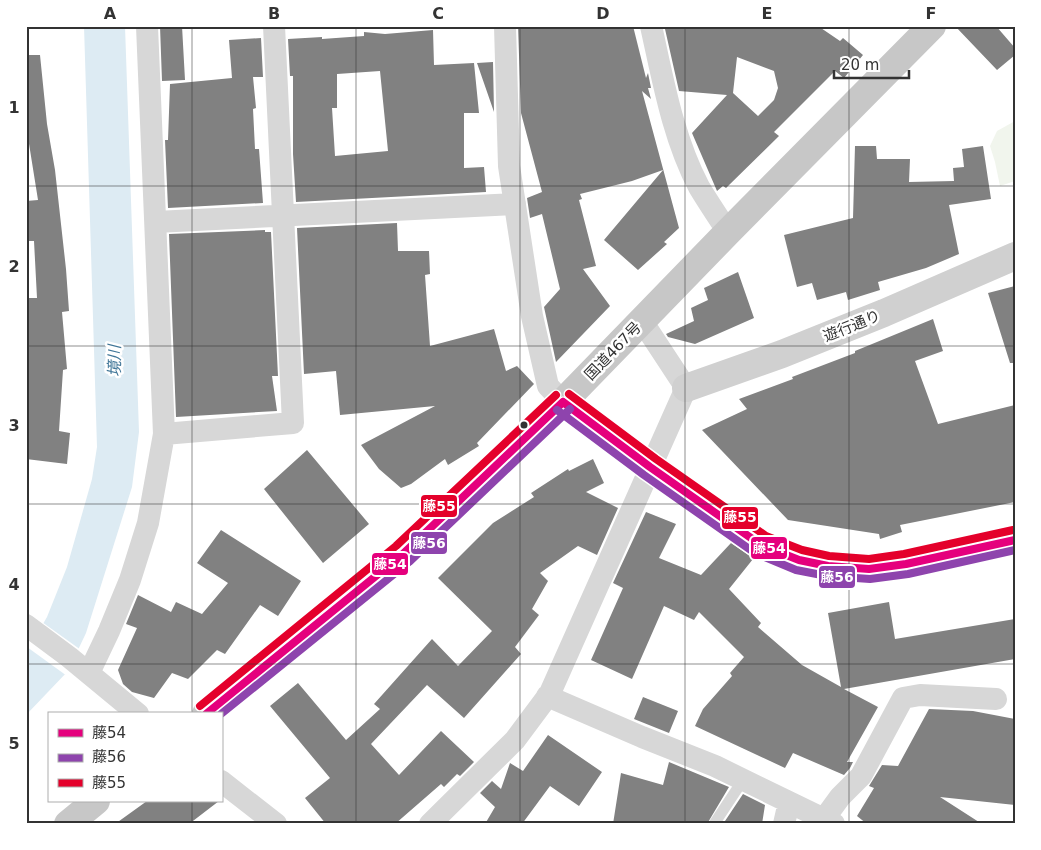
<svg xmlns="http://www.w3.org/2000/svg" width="1041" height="850" viewBox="0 0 1041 850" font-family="'DejaVu Sans','Noto Sans JP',sans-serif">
<rect width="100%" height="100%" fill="#fff"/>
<path fill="#f1f5ed" d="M1015 121V181L1000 186 995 162 990 146 997 131Z"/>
<path fill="#ddebf3" d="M84 26H125L139 432 132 487 86 633 68 671 26 715V653L47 617 67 567 92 479 97 447Z"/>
<path fill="#fff" d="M42 622 81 650 70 673 67 676 27 647Z"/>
<path fill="#818181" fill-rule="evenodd" d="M160 26H182L185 80 162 81Z
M518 26H633L646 78 648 73 651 88H648L651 99 642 91 679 228 664 242 667 244 638 270 604 240 663 170 632 181 580 194 582 199 579 200 596 266 583 269 610 306 556 362 544 307 560 289 542 214 530 218 527 198 542 192 521 113Z
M666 26H818L840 41 843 38 863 55 844 78 835 71 774 132 779 136 726 188 723 186 717 191 692 133 727 95 679 91 665 29ZM737 57 774 71 778 88 774 100 758 116 733 93Z
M955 26H996L1015 48V55L997 70Z
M433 30 434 65 474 63 479 113H464V168L484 167 486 192 296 202 293 154V76H290L288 39 322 37V39L364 36V32L385 34ZM380 71 388 151 335 156 332 108H337V74Z
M261 38 263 77H253L256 108 253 109 255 149H259L263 203 168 208 165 140H168L170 84 232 78 229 40Z
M26 55H40L47 124 55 170 66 269 69 311 62 312 67 369 63 370 59 431 70 433 67 464 26 459V298H37L34 241H26V201L38 200 26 125Z
M493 62 494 112 477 63Z
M855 146H876L877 159H910L909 182 954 181 953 168 964 167 962 149 983 146 991 199 949 205 959 254 926 268 878 282 880 290 848 300 846 292 817 300 812 283 797 287 784 235 853 218Z
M397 223 398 251H429L430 274 425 275 430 346 494 329 506 371 517 366 534 384 477 443 479 446 448 465 445 459 411 484 401 488 379 469 361 445 435 406 340 415 336 371 304 374 297 228Z
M265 230V232H271L278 376H272L277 411 176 417 169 234Z
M738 272 754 318 695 344 668 337 666 334 694 321 691 308 708 300 704 288Z
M1015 286V363H1010L988 293Z
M933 319 943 351 915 361 938 424 1015 405V502L900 525 902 532 880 539 879 534 788 520 702 430 747 409 739 399 793 379 792 377 855 353V351Z
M307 450 369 524 323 563 264 489Z
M593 459 604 483 586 492 618 508 597 555 578 546 540 573 548 581 532 609 539 615 515 647 521 654 464 718 427 685 371 744 399 775 441 731 474 762 460 776 457 774 444 787 441 784 395 824H326L305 798 330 778 270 706 298 683 346 740 380 709 374 704 432 639 458 666 492 631 438 578 493 523 534 497 531 493 568 469 569 471Z
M646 512 676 524 659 558 701 575 731 543 750 556 753 559 729 589 761 623 758 627 802 665 841 687 828 613 889 602 895 639 1015 619V659L844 689 878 707 847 762H853L850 768 844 775 793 753 785 768 695 726 703 709 732 676 730 673 744 657 699 612 694 620 664 606 632 679 591 660 623 588 613 583Z
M221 530 301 581 278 616 260 605 225 654 217 650 188 679 172 673 154 698 132 692 123 684 118 670 137 628 126 624 138 595 171 612 176 602 202 614 228 583 197 563Z
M643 697 678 711 669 733 634 719Z
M929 709 973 711 1015 719V805L940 797 982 824H867L857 816 874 788 869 786 882 765 898 766Z
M548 735 602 772 579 806 550 786 522 824H485L495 807 480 793 492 781 501 789 510 763 523 771Z
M669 762 729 787 707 824H613L621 773 663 785Z
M743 794 765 805 762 824H723Z
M147 801H219L189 824H115Z"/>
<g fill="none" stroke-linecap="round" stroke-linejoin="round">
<path stroke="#d7d7d7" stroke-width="11" d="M714 824 743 780"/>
<path stroke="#d7d7d7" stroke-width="22" d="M505 26 509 166 532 316 548 386 563 402
M651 26C663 80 673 138 699 187 708 202 718 217 728 232
M156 222 515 204
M164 434 293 423 274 26
M26 625 69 657 138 714
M89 673 109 631 130 580 148 523 164 434 147 26
M547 696 642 737 715 766 834 824
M221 781 276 824
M824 819 840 797 861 776 903 698 920 695 996 699
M430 824 515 740 550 693 686 388 642 321
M784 824 789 802"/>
<path stroke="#d7d7d7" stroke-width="28" d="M563 402 650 467 761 545 799 560 828 566 869 569 906 564 1015 540"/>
<path stroke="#d0d0d0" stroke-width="28" d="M686 388 782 354 884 313 1015 256"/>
<path stroke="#c7c7c7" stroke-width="28" d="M206 714 403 554 563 402 728 232 932 26
M68 824 96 801"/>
<g stroke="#fff" stroke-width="11">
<path id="bus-1" d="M563 402 650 467 761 545 799 560 828 566 869 569 906 564 1015 540
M206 714 403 554 563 402"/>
</g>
<g stroke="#fff" stroke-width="11">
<path id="bus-2" d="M557 410 644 475 755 553 796 570 827 576 870 579 908 574 1015 550
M221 714 409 562 570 409"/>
</g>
<g stroke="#fff" stroke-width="11">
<path id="bus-3" d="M569 394 656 459 766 536 802 550 829 556 869 559 904 554 1013 530
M200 706 396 546 556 395"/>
</g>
<use href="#bus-1" stroke="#e5007d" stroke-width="8"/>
<use href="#bus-2" stroke="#8e44ad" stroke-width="8"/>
<use href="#bus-3" stroke="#e4002b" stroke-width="8"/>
</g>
<path fill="none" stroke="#333" stroke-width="1" stroke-opacity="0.55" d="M192 26V714M356 26V824M520 26V824M685 26V824M849 26V824M26 186H1015M26 346H1015M26 504H1015M26 664H1015M192 801V824"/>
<circle fill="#333" stroke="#fff" stroke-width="2" cx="524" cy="425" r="4.5"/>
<g text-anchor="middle" stroke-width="5" stroke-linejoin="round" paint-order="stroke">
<g font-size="15" fill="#333" stroke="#fff">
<text transform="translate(852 326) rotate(-22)" y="5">遊行通り</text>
<text transform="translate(613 351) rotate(-46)" y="5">国道467号</text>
</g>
<g font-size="16" font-style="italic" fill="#3f7597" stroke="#fff">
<text transform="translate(114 361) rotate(-90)" y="6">境川</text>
</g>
</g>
<g stroke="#fff" stroke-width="2">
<rect x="420" y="494" width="38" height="24" rx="5" fill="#e4002b"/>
<rect x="721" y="506" width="38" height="24" rx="5" fill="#e4002b"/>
<rect x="410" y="531" width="38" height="24" rx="5" fill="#8e44ad"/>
<rect x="750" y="536" width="38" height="24" rx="5" fill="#e5007d"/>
<rect x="371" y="552" width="38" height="24" rx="5" fill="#e5007d"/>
<rect x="818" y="565" width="38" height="24" rx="5" fill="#8e44ad"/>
</g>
<g font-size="14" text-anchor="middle" font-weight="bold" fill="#fff">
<text x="439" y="511">藤55</text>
<text x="740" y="522">藤55</text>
<text x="429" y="548">藤56</text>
<text x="769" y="553">藤54</text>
<text x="390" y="569">藤54</text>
<text x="837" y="582">藤56</text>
</g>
<rect width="1041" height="850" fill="none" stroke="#ffffff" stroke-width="55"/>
<rect x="48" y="712" width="175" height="90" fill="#ffffff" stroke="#adadad"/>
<rect x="58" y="729" width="25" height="8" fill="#e5007d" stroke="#adadad"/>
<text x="92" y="738" font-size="15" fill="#333333">藤54</text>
<rect x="58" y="754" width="25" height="8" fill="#8e44ad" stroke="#adadad"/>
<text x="92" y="762" font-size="15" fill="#333333">藤56</text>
<rect x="58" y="779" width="25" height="8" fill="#e4002b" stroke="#adadad"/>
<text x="92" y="788" font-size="15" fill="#333333">藤55</text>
<path d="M834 70v8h75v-8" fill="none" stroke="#333333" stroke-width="2.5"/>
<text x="841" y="70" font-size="15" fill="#333333" stroke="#ffffff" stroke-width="4" paint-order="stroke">20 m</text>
<rect x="28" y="28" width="986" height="794" fill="none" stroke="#333" stroke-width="2"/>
<g font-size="16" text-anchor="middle" font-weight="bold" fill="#333">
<text x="110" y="19">A</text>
<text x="274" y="19">B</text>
<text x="438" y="19">C</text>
<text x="603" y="19">D</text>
<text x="767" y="19">E</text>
<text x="931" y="19">F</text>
<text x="14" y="113">1</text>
<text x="14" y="272">2</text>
<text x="14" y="431">3</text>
<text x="14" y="590">4</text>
<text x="14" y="749">5</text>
</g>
</svg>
